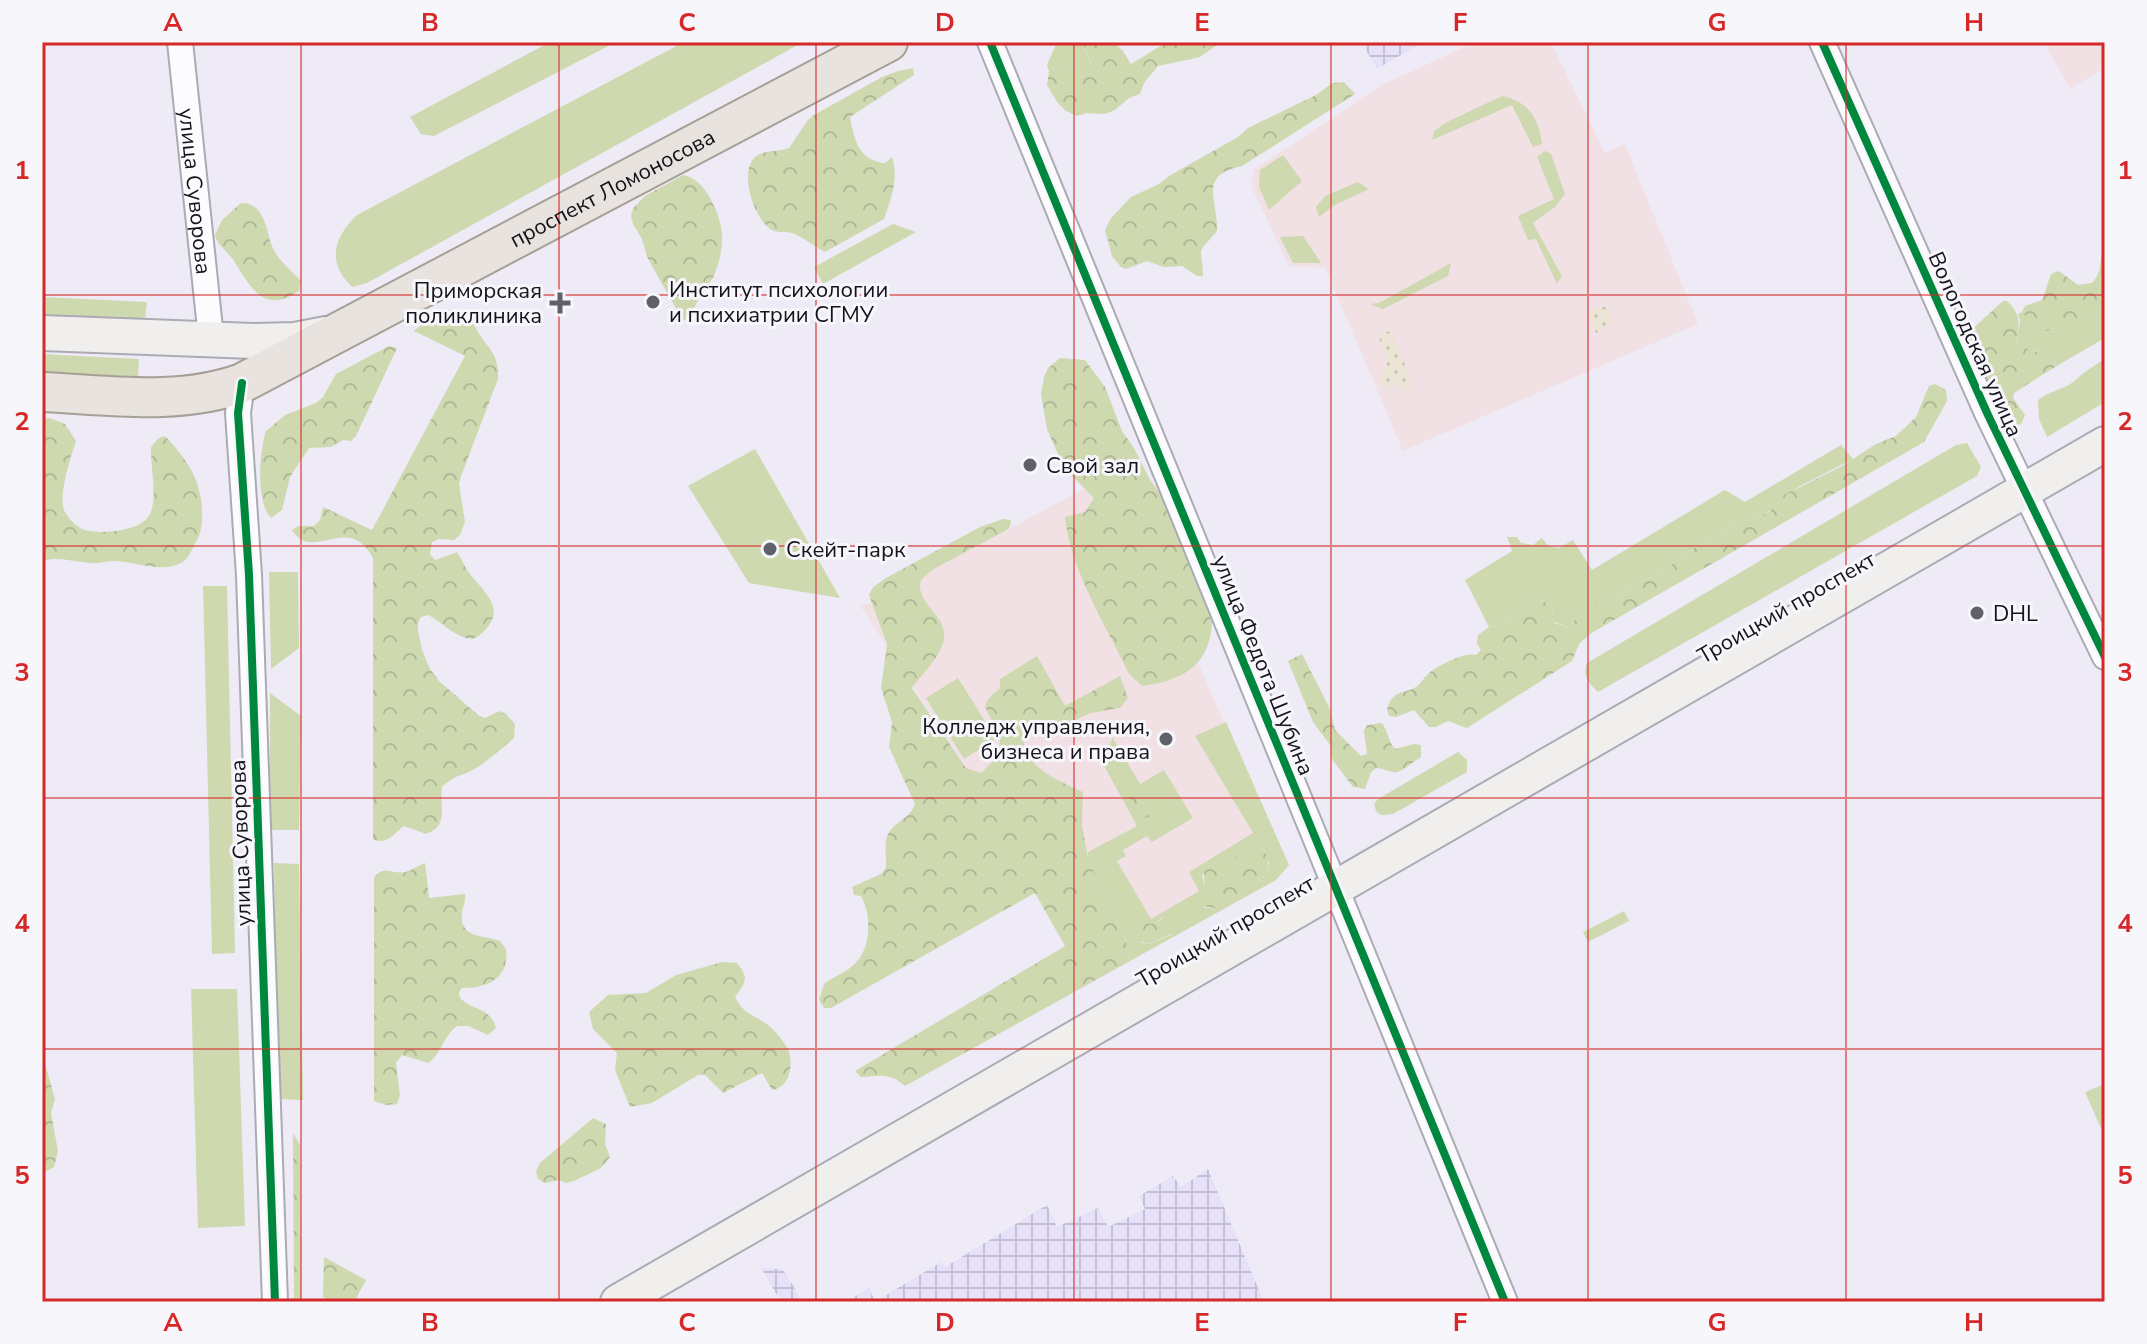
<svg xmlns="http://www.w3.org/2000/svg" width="2147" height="1344" viewBox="0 0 2147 1344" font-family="'Nunito Sans',sans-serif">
<defs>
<pattern id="industrial-grid" width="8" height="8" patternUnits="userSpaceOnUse" patternTransform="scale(2)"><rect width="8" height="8" fill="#e6e0f9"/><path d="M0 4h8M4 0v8" fill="none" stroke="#c4bfd5"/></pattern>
<pattern id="forest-crowns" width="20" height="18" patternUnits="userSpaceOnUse" patternTransform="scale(2)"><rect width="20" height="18" fill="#ced9b0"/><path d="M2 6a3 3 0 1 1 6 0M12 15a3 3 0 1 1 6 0" fill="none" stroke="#b0b997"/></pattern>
<pattern id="sand-dots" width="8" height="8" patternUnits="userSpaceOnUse" patternTransform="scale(2)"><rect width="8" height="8" fill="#ece5d6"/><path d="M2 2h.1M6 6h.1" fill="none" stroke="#cac4b7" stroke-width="1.8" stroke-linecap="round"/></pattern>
</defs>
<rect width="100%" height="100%" fill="#eeebf7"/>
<path fill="url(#industrial-grid)" d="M1372 42H1423L1377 69 1364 47Z
M1208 1169 1264 1302H846L869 1288 875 1302 941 1262 945 1267 1047 1205 1057 1227 1098 1208 1108 1227 1145 1209 1139 1196 1173 1176 1181 1187Z
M761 1268 783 1269 803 1302H781Z"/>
<path fill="#f1e1e5" d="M1475 42H1551L1605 153 1625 144 1698 324 1403 451 1325 268 1289 266 1252 188 1253 170 1382 85Z
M2044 42H2105V68L2070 89Z
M1116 472 1287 869 1101 974 861 607Z"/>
<path fill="#ced9b0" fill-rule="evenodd" d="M550 42H616L434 136 421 134 410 117Z
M684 42H803L367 283 352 287C326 262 334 237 357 215Z
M1057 42H1082L1092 67 1083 77 1054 67 1049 71 1047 65Z
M1502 96C1528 101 1539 118 1542 144L1533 147 1512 105 1432 140 1434 131 1447 122Z
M1545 151 1551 154 1565 194 1555 207 1533 223 1562 276 1557 284 1536 239 1528 240 1518 216 1554 199 1537 157Z
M1283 155 1302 181 1269 210 1259 187 1260 170Z
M1358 182 1369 189 1333 206 1319 217 1316 207 1325 196Z
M893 224 916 232 823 284 814 267Z
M1303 236 1321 263H1293L1280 237Z
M1451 263 1448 276 1383 309 1370 304 1379 303Z
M42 297 147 302 145 320 42 317Z
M2105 310V338L2055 367 2054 359 2037 350 2034 354 2016 342 2020 322 2018 314 2022 312 2043 329H2052C2064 317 2089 318 2105 310Z
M42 354 139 359 137 390 42 386Z
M2105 359V402L2047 437 2039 419 2038 400C2049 391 2063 390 2073 382 2083 373 2093 366 2105 359Z
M1967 443 1981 467 1977 476 1598 692C1589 683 1582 676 1587 663L1956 445Z
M1841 445 1853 459 1798 487 1764 515 1737 523 1689 551 1666 569 1624 590 1614 600 1588 608 1568 627 1554 622 1551 605 1535 597 1509 622 1489 627 1465 580 1512 551 1507 537H1517L1521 543 1533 545 1542 538 1548 546 1559 548 1573 540 1592 570 1725 490 1745 502Z
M755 449 840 598 749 583 688 486Z
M269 572H298L299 648 271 669Z
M203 586H227L235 953 212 954Z
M958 678 996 739 964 759 926 698Z
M270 693 301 716 299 830H270Z
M1226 722 1289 865 1276 880 1130 961 1126 942 1088 859V852L1137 826 1101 760 1113 738 1140 784 1164 770 1193 818 1152 842 1147 836 1123 850 1126 856 1117 861 1151 919 1199 891 1189 872 1253 833 1195 736ZM1251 847H1259L1265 851 1269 863 1266 876 1215 908H1204L1205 889 1202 875 1214 864 1233 859ZM1163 917 1171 935 1149 944 1141 943 1146 924H1154Z
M1458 752 1467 760V772L1393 814 1381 815 1376 811 1374 804 1378 799Z
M274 863 299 864 303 1100 278 1099Z
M1624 911 1629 921 1588 942 1583 932Z
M191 989H237L245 1226 198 1228Z
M2105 1084V1138L2085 1092Z"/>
<path fill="url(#forest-crowns)" d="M1082 42H1113L1123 51 1131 64 1167 42H1221L1200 57 1158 66 1144 83 1140 94 1129 98 1115 110 1105 114 1087 113 1077 116 1066 111 1057 102 1047 85 1049 71 1054 67 1066 69 1083 77 1092 66Z
M913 68 914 75 850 117C854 138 858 161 885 163L892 157C899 178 891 199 884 219L825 252C814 246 803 237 792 233 786 231 780 233 774 231 754 223 736 167 758 155 767 150 779 152 789 148L808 120 814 115 882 77 898 71Z
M1344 82 1355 94 1242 166C1197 176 1218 198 1217 231 1195 257 1202 243 1203 276H1197L1182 266 1164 267 1147 261 1126 269 1121 267 1112 256 1105 230 1111 218 1131 197 1159 184 1169 176 1238 137 1248 128 1316 95 1332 83Z
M683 175C705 178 720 213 722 234 723 246 720 259 716 270 713 281 705 287 700 296 694 307 694 314 683 321L647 257 642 239 633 224 631 216 633 208 645 196Z
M241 203C268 203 265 235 275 252 281 263 293 272 301 281L299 291C264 315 251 288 234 261 229 254 222 248 217 241L215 235 222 220Z
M2105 244V310L2090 316 2084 322C2065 320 2063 323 2047 331L2032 323 2022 312 2025 306 2042 300 2051 274 2059 271 2078 285 2092 283C2105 269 2097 259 2105 244Z
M2003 301H2007C2022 315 2019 324 2016 342L2034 353 2042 348C2051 351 2054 358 2055 367L2014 393 2013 398 2025 415 2021 424 2016 426 2005 420 1994 395 1974 371 1966 339 1970 331Z
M443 310C472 308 469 319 482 338 493 353 499 359 498 379L461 476 459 484 465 522 460 535 454 540 439 539 432 542 430 554 435 560 457 552C462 559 465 568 470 574 485 593 508 610 482 633 477 638 473 640 466 638 451 634 441 621 428 615L421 617 418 623V630L422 650 430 669 439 681 478 715 485 718 499 711 506 714 515 724 514 738C503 748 489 760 476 768 462 777 457 773 442 787 439 808 450 825 426 834L404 826C392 835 389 844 373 840V558C348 511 313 564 292 530L298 526H314L320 520 323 507 372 530 465 356 414 331 436 312Z
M389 346 397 348 356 436 351 441 343 440 331 447 309 448 290 477 282 510 271 518C256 503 259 451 266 431L285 415 316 403 323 397 336 374Z
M1060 358 1085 360 1105 387 1122 431 1134 448 1149 478 1171 509 1212 613C1214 662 1186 681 1142 686L1129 674C1107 627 1070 570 1065 517L1085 512 1094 498 1064 468 1047 429 1041 394 1044 377 1048 368Z
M1935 384 1946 390 1947 401 1924 442 1588 635 1579 644 1572 661 1467 728 1448 721 1436 727H1429L1414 710 1396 717 1389 716 1387 709C1394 689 1402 695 1416 687 1421 684 1424 677 1429 673 1439 665 1465 652 1476 655L1481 650 1477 644 1478 635 1489 627 1509 622 1535 597 1551 605 1554 623 1568 627 1588 608 1614 600 1624 590 1666 569 1689 551 1737 523 1764 515 1770 511 1778 498 1842 466 1876 444 1896 436 1916 417 1929 386Z
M50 418 65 424 76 441C71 456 57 498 65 512 68 518 76 526 82 529 98 535 142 532 150 514 158 497 150 466 151 447L159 438 164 436 168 439C191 464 204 487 202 521 202 532 197 540 192 550 178 580 140 562 115 561 107 561 99 564 90 563 74 562 58 556 42 561V419Z
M1003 519 1011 520 1010 527 1005 531 932 570 921 580C914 603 947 615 944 638 942 656 922 674 912 688L966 768 981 773 999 755 1000 737 985 707 988 699 1000 688V679L1037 656 1065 706 1120 676 1128 698 1120 708 1091 713 1071 722 1054 736 1030 732 1024 736C1020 766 1061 782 1083 792L1082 825 1088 859 1126 942 1130 961 905 1086C890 1072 879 1076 861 1077L855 1071 1065 946 1035 893 831 1008H824L819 1000 824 984C832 977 843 974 851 967 872 952 872 915 861 896L854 895 852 887 881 874 886 868C887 856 883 845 888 834 895 821 910 819 915 804L889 747 892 722 881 688 887 644 869 595 873 587 886 578 980 527Z
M1302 654 1329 707 1335 730 1361 756 1367 754 1364 732 1367 725 1381 723C1389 730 1387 741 1395 749L1414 744 1421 745V757C1416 760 1401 772 1397 772 1391 773 1383 768 1376 768L1371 772 1365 789 1353 787 1332 759 1330 745 1313 722 1288 661Z
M1148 785 1154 789V801L1149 817 1142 818 1129 797 1133 789Z
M1251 847H1259C1271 855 1268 863 1266 876L1215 908 1201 906 1198 899 1205 889 1204 871 1214 864 1233 859Z
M425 863 429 898 465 894C466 902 463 905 462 913 459 939 484 935 500 941L506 949C510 978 487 989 462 988L459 992 460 998C472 1011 491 1007 496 1028L488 1035 468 1026H457C443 1036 441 1055 428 1063L402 1055 396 1063 400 1095 397 1104 386 1105 374 1101V878C383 864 393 875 406 872 412 870 419 865 425 863Z
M1167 916H1171L1177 922 1174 933 1148 944 1135 938 1133 930 1136 923 1154 924Z
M722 962 737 963C750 978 745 983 735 997 743 1014 755 1015 768 1025 775 1030 784 1042 788 1049 794 1064 790 1088 772 1090L762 1073 723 1093 705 1075H698L652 1103 630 1107 615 1070 617 1053 593 1029 589 1012 608 995 646 993 676 975Z
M42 1053 55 1099 51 1113 58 1151 54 1167 42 1174Z
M593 1118 606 1124 605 1144 610 1157 601 1168 574 1181 566 1183 559 1180 545 1183 538 1179 536 1171 540 1163Z
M293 1133 300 1145 301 1302H294Z
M324 1257 366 1280 354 1302H333L323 1297Z"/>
<path fill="url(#sand-dots)" d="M1606 306 1613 323 1596 333 1587 313Z
M1391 331 1409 374 1410 394 1397 384 1383 389 1380 379 1388 361 1378 335Z"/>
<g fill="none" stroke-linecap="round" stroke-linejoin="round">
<g stroke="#acaab4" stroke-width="28">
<g id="minor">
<path id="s1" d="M180 42 211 338"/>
<path d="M990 42 1505 1302"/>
<path d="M1822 42 1988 415 2105 657"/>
<path d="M242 383 238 413 249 575 275 1302"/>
</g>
</g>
<g stroke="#acaab4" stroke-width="38">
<path id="secondary" d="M42 333 253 341 295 340 326 334
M618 1302 2105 444"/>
</g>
<g stroke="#a69f96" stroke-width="42">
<g id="primary">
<path id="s2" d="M42 392C108 395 179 406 242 383L888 42"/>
</g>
</g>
<use href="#minor" stroke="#fcfcfe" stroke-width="24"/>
<use href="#secondary" stroke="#f1efee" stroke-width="34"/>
<use href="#primary" stroke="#e8e3de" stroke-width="38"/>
<g stroke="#f7f6fb" stroke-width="13">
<path id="cycleway" d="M990 42 1505 1302
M1822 42 1988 415 2105 657
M242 383 238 413 249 575 275 1302"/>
</g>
<use href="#cycleway" stroke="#00873e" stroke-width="8"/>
</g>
<path fill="none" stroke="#d62828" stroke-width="2" stroke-opacity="0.55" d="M301 42V1302M559 42V1302M816 42V1302M1074 42V1302M1331 42V1302M1588 42V1302M1846 42V1302M42 295H2105M42 546H2105M42 798H2105M42 1049H2105"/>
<g fill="#615f69" stroke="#f7f6fb" stroke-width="3">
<circle cx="653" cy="302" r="8"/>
<path d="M556 291h8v8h8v8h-8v8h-8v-8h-8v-8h8z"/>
<circle cx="1030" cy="465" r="8"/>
<circle cx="770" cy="549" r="8"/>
<circle cx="1977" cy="613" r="8"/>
<circle cx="1166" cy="739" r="8"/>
</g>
<g text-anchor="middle" stroke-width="6" stroke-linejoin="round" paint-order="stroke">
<g font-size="22" fill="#15131c" stroke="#f7f6fb">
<text dy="8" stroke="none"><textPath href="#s2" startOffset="620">проспект Ломоносова</textPath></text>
<text dy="8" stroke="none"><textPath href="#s1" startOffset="150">улица Суворова</textPath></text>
<text transform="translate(1976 344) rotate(66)" y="8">Вологодская улица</text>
<text transform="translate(1786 607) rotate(-30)" y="8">Троицкий проспект</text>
<text transform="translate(1264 665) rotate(68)" y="8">улица Федота Шубина</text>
<text transform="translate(240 843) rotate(-92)" y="8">улица Суворова</text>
<text transform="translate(1225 931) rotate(-30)" y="8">Троицкий проспект</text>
</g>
<g font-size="22" fill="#15131c" stroke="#f7f6fb" text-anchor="start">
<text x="669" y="297">Институт психологии<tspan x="669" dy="25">и психиатрии СГМУ</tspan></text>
<text x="542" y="298" text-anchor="end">Приморская<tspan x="542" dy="25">поликлиника</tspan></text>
<text x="1046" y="473">Свой зал</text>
<text x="786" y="557">Скейт-парк</text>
<text x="1993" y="621">DHL</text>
<text x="1150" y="734" text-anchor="end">Колледж управления,<tspan x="1150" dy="25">бизнеса и права</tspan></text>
</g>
</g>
<rect width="2147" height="1344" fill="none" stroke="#f7f6fb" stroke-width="88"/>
<rect x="44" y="44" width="2059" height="1256" fill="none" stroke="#d62828" stroke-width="3"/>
<g font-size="26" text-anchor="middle" font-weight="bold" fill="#d62828">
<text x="173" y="31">A</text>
<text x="430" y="31">B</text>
<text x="687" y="31">C</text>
<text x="945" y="31">D</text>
<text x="1202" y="31">E</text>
<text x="1460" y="31">F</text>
<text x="1717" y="31">G</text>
<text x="1974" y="31">H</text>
<text x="22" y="179">1</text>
<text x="2125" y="179">1</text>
<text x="22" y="430">2</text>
<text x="2125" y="430">2</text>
<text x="22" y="681">3</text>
<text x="2125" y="681">3</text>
<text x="22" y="932">4</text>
<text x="2125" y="932">4</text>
<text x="22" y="1184">5</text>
<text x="2125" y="1184">5</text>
<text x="173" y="1331">A</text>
<text x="430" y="1331">B</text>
<text x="687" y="1331">C</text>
<text x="945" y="1331">D</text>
<text x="1202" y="1331">E</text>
<text x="1460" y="1331">F</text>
<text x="1717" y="1331">G</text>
<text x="1974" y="1331">H</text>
</g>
</svg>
